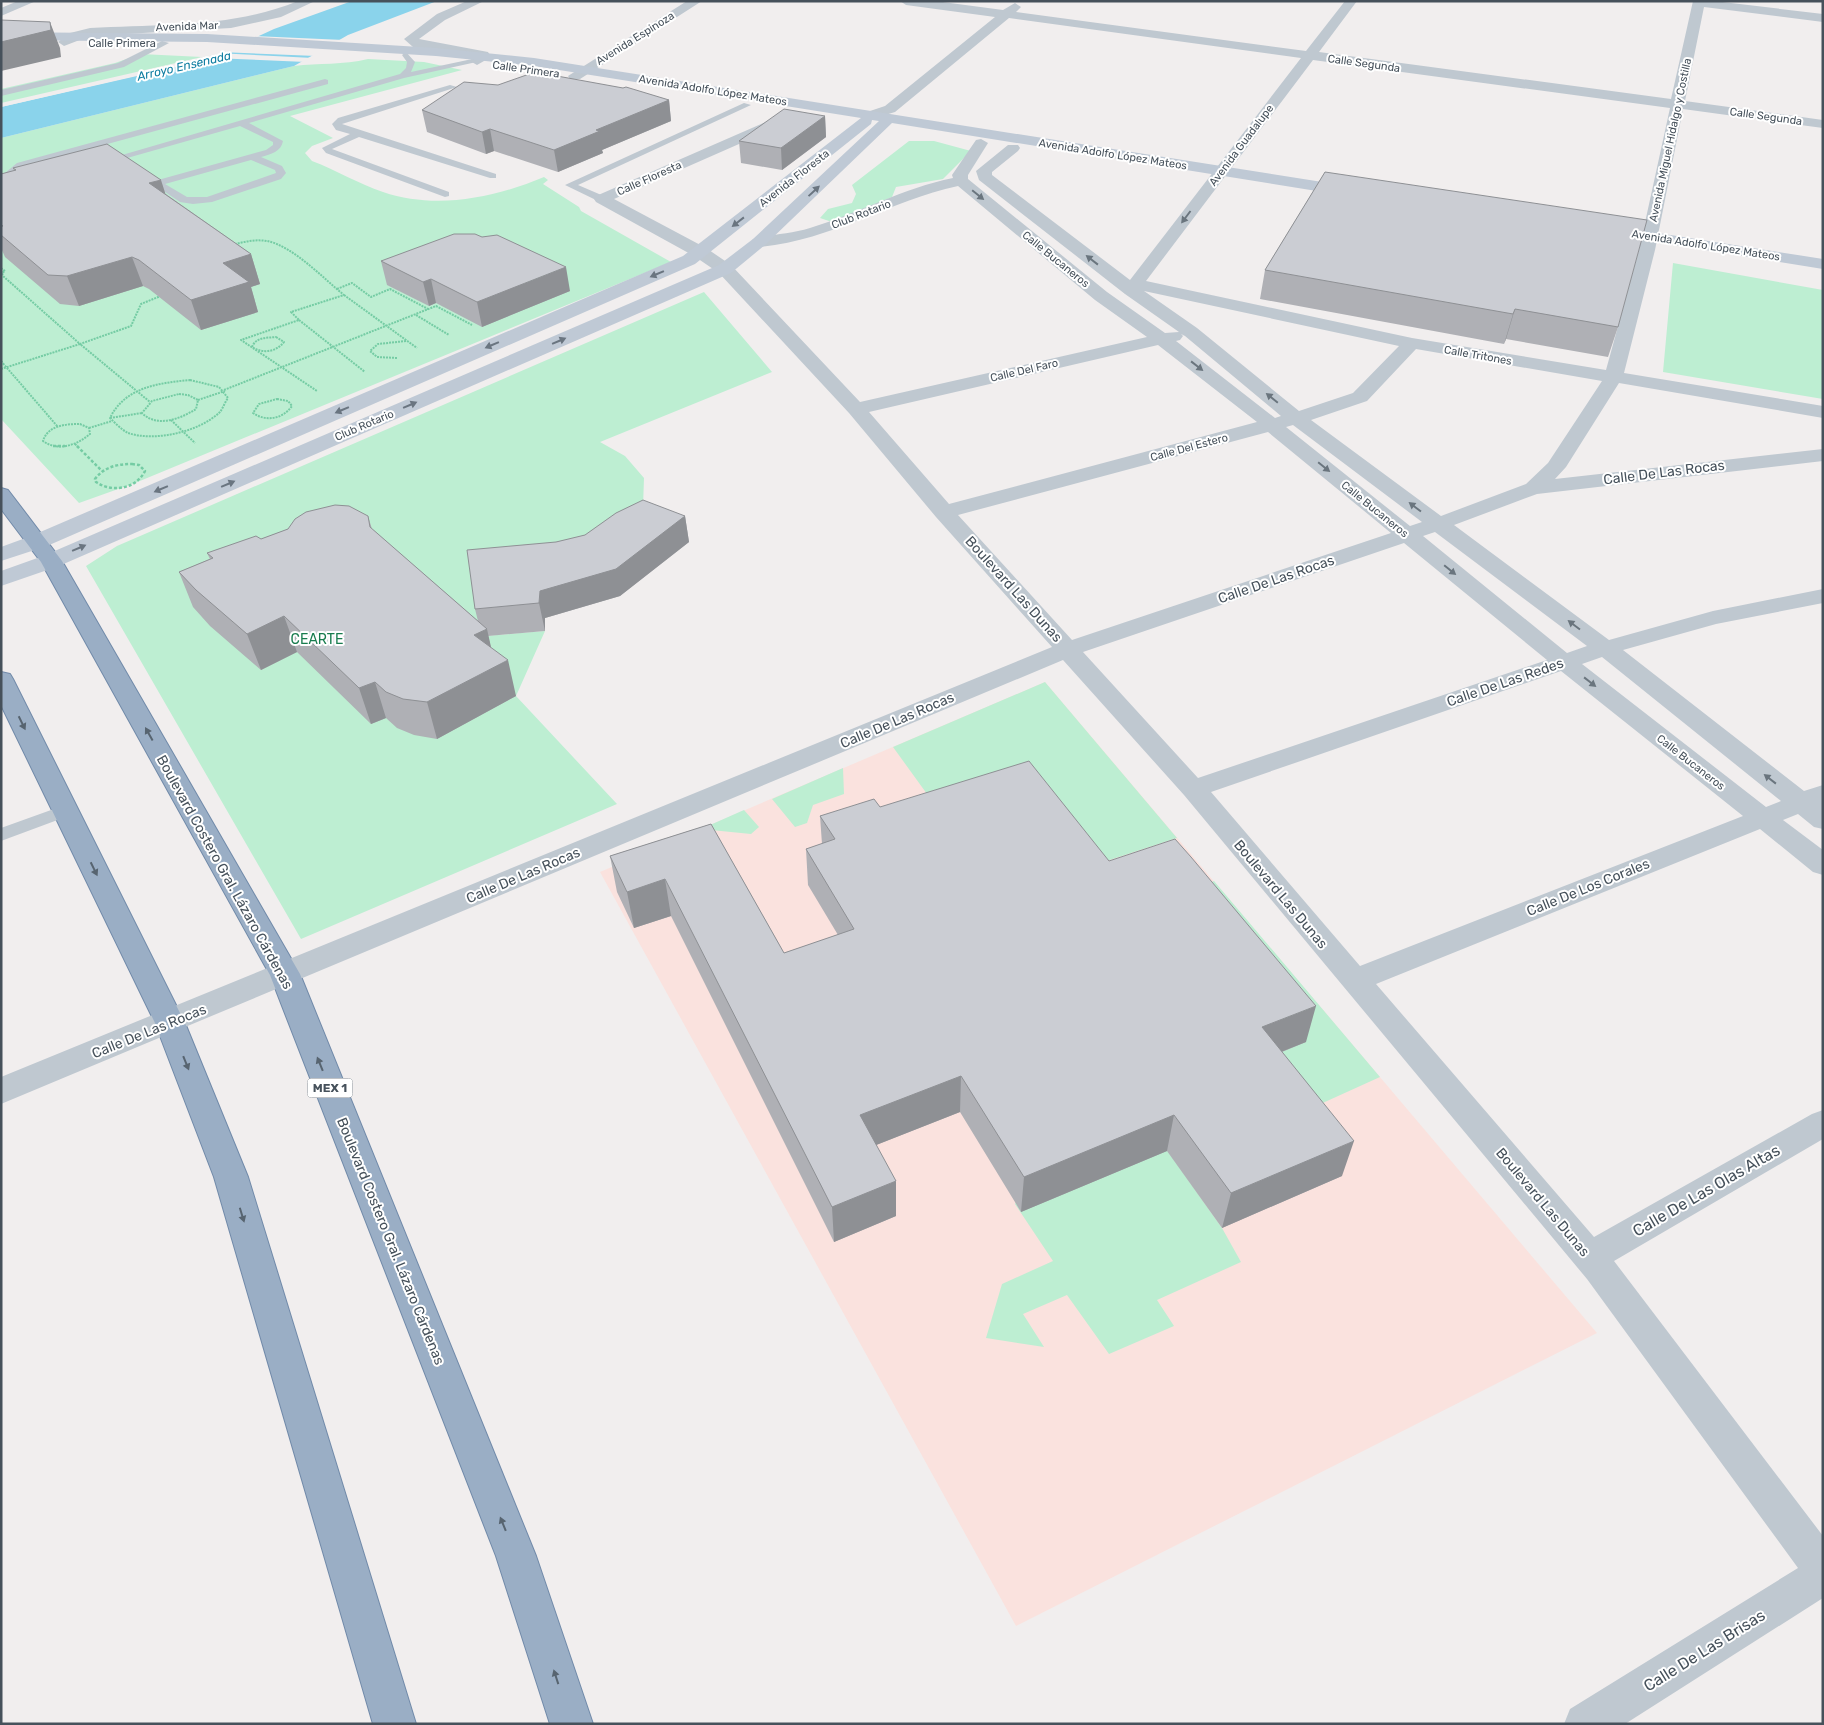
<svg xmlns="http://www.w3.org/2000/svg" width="1824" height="1725" viewBox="0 0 1824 1725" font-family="Rubik,sans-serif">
<rect width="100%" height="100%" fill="#f1eeee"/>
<path fill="#fae2de" d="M1045 682 1597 1333 1016 1626 600 872Z"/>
<path fill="#bdeed2" d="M141 54 202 57 1 103V89L115 63Z
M368 59 424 62 462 70 290 116 333 138 312 146 305 153 312 161C336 170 359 184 383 192 436 210 494 198 544 177L548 180 543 184 579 207 581 211 671 262 135 483 79 503 1 419V138L294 66C319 63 343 65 368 59Z
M909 141H934L971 151 943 179 896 187 892 197 832 222 820 218 828 209 852 203 856 194 852 185Z
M1673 263 1823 290V399L1663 372Z
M704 292 772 372 600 442 625 456 644 478 643 507 485 636 545 631 516 696 617 804 301 939 86 566 117 546Z
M1045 682 1177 838 1082 869 948 823 893 747Z
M843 768 844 794 813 805 807 823 795 827 772 799Z
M744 810 759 827 751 834 701 829Z
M1214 881 1380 1077 1294 1116 1184 894Z
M1095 1048 1222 1228 1241 1262 1157 1300 1174 1326 1109 1354 1067 1295 1023 1314 1044 1347 986 1338 1002 1284 1053 1261 1015 1204Z"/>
<path fill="#8ad3eb" d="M352 1H437L348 35 294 66 1 138V107L207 60 274 29Z"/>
<path fill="#f1eeee" d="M253 36 344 40 316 56 220 52Z
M216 53 313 58 306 62 212 58 1 107V104L206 58Z"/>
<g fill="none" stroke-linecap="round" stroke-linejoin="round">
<g stroke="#718aa9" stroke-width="2">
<path id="trunk" d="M1 488 8 490 62 561 300 974 536 1556 593 1724H550L496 1556 270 975 41 562 1 509Z
M1 672 10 674 13 679 185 1023 248 1177 416 1724H373L214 1177 155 1023 1 705Z"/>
</g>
<path stroke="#75cca4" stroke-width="2" stroke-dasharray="2 1" stroke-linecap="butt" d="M232 245C243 242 255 239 267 241 293 246 324 279 344 295L291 312 299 320 241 340 317 391
M1 268 5 271 2 273 3 276 80 344 131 326 141 304 163 295
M337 289 352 283 371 297 390 289 428 309
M344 295 417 348
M416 315 449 335
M299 320 365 372
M276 337 284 342C276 352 263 354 252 347 256 337 266 338 276 337Z
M397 358 377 357 370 351 378 344 406 341
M1 361 58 427
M1 369 80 344 150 402
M190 380 219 387 228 398C225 402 223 408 220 412 199 432 155 442 128 433 122 430 115 423 110 418 125 387 159 383 190 380Z
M224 390 436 306 472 325
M179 394 188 395 198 400 196 409C180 419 157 428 142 413L152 401Z
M277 399 288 401 292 406C283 419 266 422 253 413L259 404Z
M198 400 225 391
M110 418 142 413
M171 420 195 443
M80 424 89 428 90 434C77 445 58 452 43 441 48 425 66 424 80 424Z
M89 428 112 421
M75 444 79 448"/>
<path stroke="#75cca4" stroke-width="2.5" stroke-dasharray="3 2" stroke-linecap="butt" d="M53 446H65
M77 446 102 471
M132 464 139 465 145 471C136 489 112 493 96 482L95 479C104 467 117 464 132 464Z"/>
<path fill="#bfc8d0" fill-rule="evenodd" d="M162 41 169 43 124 67 1 96V90L118 63Z
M406 52 415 62 411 72 477 58 481 61 404 78 249 123 283 141C281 152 271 154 261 157L282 166 286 173 281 179 212 202 193 204 180 202 138 174 146 172 158 180 266 150 273 145V142L240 126 106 164 98 162 400 74 406 68 407 62 402 55ZM251 160 275 170 276 173 207 197H187L165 184Z
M325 79 328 80V84L23 167 17 172 33 178V182H27L5 173 17 163Z
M450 85 457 87 342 124 496 174V178H490L359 137 332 149 449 192V196L445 197 326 153 322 148 350 134 336 130 332 124 338 118Z
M744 103 751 105 578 185 606 197V201H598L565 185Z
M65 805 71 807 73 811 71 815 1 841V828Z"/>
<path fill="#bfc8d0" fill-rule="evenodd" d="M298 1H315L281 17 231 28 90 36 64 46 58 42 70 33 90 28C160 24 232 28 298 1Z
M467 1H484L445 20 419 39 488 52 491 57 477 65 470 61 474 57 413 47 404 39 437 14Z
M687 1H702L580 79H570L568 76Z
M900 1H935L1003 10 1015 3 1021 7 1016 12 1306 51 1345 1H1357L1319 52 1671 99 1693 1H1714L1823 14V22L1704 7 1685 101 1823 120V128L1683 109 1655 250 1624 373 1823 406V418L1619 383 1566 467 1555 479 1823 449V461L1537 494 1454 525 1609 640 1713 611 1823 589V603L1716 624 1623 650 1804 791 1823 785V829L1814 827 1798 814 1783 820 1823 850V875L1813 872 1760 829 1376 984 1594 1237 1812 1114 1823 1110V1139L1614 1261 1823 1536V1598L1625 1724H1564L1570 1709 1798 1568 1587 1279 1184 795 1063 660 1 1104V1077L1052 647 936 517 849 413 719 273 694 256 596 202 594 199 596 196 777 117H787L789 120 787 123 614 199 706 248 731 265 860 402 1147 337 1095 300 958 186C889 201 830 241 759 247L753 245 751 242 753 239C772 234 791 234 810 228 859 213 903 188 953 178L952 175 976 140 981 139 988 143 968 175V179L1107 292 1165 333 1179 332 1125 294 979 180 976 171 1008 145H1018L1020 148 1018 151 992 172V175L1130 280 1301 58 1009 18 895 112 872 119 867 118 865 115 867 112 885 106 995 17 906 5ZM1313 60 1670 108 1639 250 1606 370 1412 338 1146 281ZM1144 291 1399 346 1353 393 1299 411 1197 328ZM1181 334 1185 336 1281 416 1275 418 1176 341 1180 340 1183 336ZM1158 345 1257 422 949 504 869 412ZM1416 349 1602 381 1548 463 1526 484 1441 516 1311 420 1367 401ZM1293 425 1422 522 1410 526 1286 427ZM1268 432 1391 533 1072 640 958 515ZM1435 532 1587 646 1567 653 1423 536ZM1404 543 1547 660 1198 778 1083 652ZM1602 657 1781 801 1766 807 1582 664ZM1561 671 1743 816 1360 966 1211 792Z"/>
<path fill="#bfc8d0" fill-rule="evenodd" d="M18 1H36L1 16V8Z"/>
<path fill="#bfc9d5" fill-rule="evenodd" d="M1 32 207 34 436 48 534 58 1354 187 1362 192 1354 197 892 123 765 245 731 273 59 566 1 586V571L43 556 719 265 753 239 879 121 872 120 871 124 695 264 47 546 1 561V547L31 536 683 256 861 118 534 66 436 56 207 42 1 40Z
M1607 225 1823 259V269L1601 233 1599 230Z"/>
<use href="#trunk" fill="#9aaec5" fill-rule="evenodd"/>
</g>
<path fill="#afb0b5" d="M669 100 671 121 602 150 603 153 558 172 494 151 486 154 427 132 422 110Z
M825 116 826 137 782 170 741 163 739 141Z
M13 168 166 194 251 254 260 284 251 287 258 312 201 330 149 289 143 286 79 306 60 304 5 257 1 248V174L14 171Z
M1325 172 1618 327 1608 357 1506 339 1504 344 1260 299 1265 270Z
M381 261 570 291 482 327 436 303 429 306 387 285Z
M368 516 372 529 478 621 475 609 556 542 685 516 689 542 620 596 545 618V631L488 636 491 648 516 696 437 739 414 735 397 728 386 718 371 724 297 652 261 670 210 626 193 607 179 572 210 559 207 553 261 539 288 529Z
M880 807 1109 861 1306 1042 1282 1052 1342 1176 1222 1228 1167 1151 1021 1212 960 1112 876 1145 896 1216 834 1242 671 916 634 928 617 892 610 856 711 824 784 953 838 935 808 885 806 849 822 844 820 816Z"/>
<path fill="#8e9094" d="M50 22 60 48 61 57 1 71V42Z
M669 100 671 121 602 150 603 153 558 172 554 150 596 130Z
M825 116 826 137 782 170 781 148Z
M490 129 494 151 486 154 482 132Z
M161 180 170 208 149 183Z
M251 254 260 284 251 287 258 312 201 330 191 300 223 263Z
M132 257 143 286 79 306 67 276Z
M566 267 570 291 482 327 477 302Z
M431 279 436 303 429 306 423 282Z
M1515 309 1506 339 1504 344 1513 314Z
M685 516 689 542 620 596 545 618V631L539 603 540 591Z
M284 616 297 652 261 670 247 634Z
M487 629 495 665 474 635Z
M508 660 516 696 437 739 427 702Z
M375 682 386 718 371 724 359 688Z
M665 879 671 916 634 928 627 892Z
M1316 1006 1306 1042 1253 1063 1262 1027Z
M961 1076 960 1112 861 1151 860 1115Z
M1174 1115 1167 1151 1021 1212 1024 1177Z
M1354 1141 1342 1176 1222 1228 1231 1193Z
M896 1181V1216L834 1242 832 1207Z"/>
<path fill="#cbcdd3" stroke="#8e9094" d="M1 20 50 22 51 30 1 42Z
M535 72 623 88 626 87 669 100 596 130 600 131 554 150 490 129 482 132 422 110 464 82 498 85Z
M784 109 825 116 781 148 739 141Z
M107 144 161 180 149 183 251 254 223 263 249 282 191 300 139 260 132 257 67 276 48 275 1 235V226H3L1 225V174L16 170 13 168Z
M1325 172 1647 220 1618 327 1515 309 1513 314 1265 270Z
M454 234H475L482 237 497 235 566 267 477 302 431 279 423 282 381 261Z
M643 500 685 516 616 569 540 591 539 603 475 609 467 550 556 542 585 535 616 513Z
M335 505 349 506 368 516 370 527 487 629 474 635 508 660 427 702 403 699 386 692 375 682 359 688 284 616 247 634 196 590 179 572 213 558 207 553 256 536 261 539 288 529 295 519 306 512Z
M1029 761 1109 861 1175 839 1191 857 1316 1006 1262 1027 1354 1141 1231 1193 1174 1115 1024 1177 961 1076 860 1115 896 1181 832 1207 665 879 627 892 610 856 711 824 784 953 854 929 806 849 835 839 820 816 874 799 880 807Z"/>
<defs><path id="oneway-solid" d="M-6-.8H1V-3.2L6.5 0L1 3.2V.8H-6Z" transform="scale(1.25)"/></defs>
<g fill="#6a7580">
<use href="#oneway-solid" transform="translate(814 191) rotate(-43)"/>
<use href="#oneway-solid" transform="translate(738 222) rotate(142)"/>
<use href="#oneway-solid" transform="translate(657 274) rotate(157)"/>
<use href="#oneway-solid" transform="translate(559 341) rotate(-23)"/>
<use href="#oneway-solid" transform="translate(492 345) rotate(157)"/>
<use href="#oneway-solid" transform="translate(410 405) rotate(-23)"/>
<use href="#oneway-solid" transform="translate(342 410) rotate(157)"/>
<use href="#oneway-solid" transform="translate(228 484) rotate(-23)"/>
<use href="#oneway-solid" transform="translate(161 489) rotate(157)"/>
<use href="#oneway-solid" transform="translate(79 548) rotate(-23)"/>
</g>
<g fill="#6a757e">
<use href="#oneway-solid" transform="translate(978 195) rotate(39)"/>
<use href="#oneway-solid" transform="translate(1186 217) rotate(127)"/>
<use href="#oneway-solid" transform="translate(1092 260) rotate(-142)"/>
<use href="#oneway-solid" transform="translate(1197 366) rotate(38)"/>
<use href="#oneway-solid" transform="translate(1272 398) rotate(-141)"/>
<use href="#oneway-solid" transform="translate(1324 467) rotate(39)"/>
<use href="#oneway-solid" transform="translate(1415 507) rotate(-143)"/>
<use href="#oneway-solid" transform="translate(1450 570) rotate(39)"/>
<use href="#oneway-solid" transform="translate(1574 625) rotate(-143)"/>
<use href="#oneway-solid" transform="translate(1590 682) rotate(38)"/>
<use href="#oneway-solid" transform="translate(1770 779) rotate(-142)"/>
</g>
<g fill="#576470">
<use href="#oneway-solid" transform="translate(22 723) rotate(64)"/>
<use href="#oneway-solid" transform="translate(149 734) rotate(-119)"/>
<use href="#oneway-solid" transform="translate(94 869) rotate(64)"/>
<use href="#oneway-solid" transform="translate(186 1063) rotate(68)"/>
<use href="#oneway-solid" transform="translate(320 1064) rotate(-112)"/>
<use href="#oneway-solid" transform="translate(242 1215) rotate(73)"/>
<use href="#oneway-solid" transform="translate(503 1524) rotate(-112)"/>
<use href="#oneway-solid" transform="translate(556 1677) rotate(-108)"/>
</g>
<g text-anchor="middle" stroke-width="4" stroke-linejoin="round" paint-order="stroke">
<g font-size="11" fill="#46515b" stroke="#fff">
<text transform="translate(187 26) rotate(-2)" y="4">Avenida Mar</text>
<text transform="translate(635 38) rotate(-32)" y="4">Avenida Espinoza</text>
<text x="122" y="47">Calle Primera</text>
<text transform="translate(1364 63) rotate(8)" y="4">Calle Segunda</text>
<text transform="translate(526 69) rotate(8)" y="4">Calle Primera</text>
<text transform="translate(713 90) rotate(9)" y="4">Avenida Adolfo López Mateos</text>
<text transform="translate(1766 116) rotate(8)" y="4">Calle Segunda</text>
<text transform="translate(1670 140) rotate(-78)" y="4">Avenida Miguel Hidalgo y Costilla</text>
<text transform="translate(1241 145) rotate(-53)" y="4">Avenida Guadalupe</text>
<text transform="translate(1113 154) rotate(9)" y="4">Avenida Adolfo López Mateos</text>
<text transform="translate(649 178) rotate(-24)" y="4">Calle Floresta</text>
<text transform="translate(794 178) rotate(-38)" y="4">Avenida Floresta</text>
<text transform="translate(861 214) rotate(-21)" y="4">Club Rotario</text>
<text transform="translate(1706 245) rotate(9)" y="4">Avenida Adolfo López Mateos</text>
<text transform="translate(1056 259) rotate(39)" y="4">Calle Bucaneros</text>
<text transform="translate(1478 355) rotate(10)" y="4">Calle Tritones</text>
<text transform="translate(1024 370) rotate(-13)" y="4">Calle Del Faro</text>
<text transform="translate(364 425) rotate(-23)" y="4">Club Rotario</text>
<text transform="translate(1189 447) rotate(-15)" y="4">Calle Del Estero</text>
<text transform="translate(1375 509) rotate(39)" y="4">Calle Bucaneros</text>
<text transform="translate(1691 762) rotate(38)" y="4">Calle Bucaneros</text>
</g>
<g font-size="12" font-style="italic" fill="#0d7ca0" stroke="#fff">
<text transform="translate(184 66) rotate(-13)" y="4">Arroyo Ensenada</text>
</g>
<rect fill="#fff" stroke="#7e858c" stroke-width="1" x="307.5" y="1078.5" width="45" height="19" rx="4"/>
<g font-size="12" font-weight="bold" fill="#46515b">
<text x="330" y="1092">MEX 1</text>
</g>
<g font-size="14" fill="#46515b" stroke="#fff">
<text transform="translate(1664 472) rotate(-7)" y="5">Calle De Las Rocas</text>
<text transform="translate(1276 579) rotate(-19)" y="5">Calle De Las Rocas</text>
<text transform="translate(1014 589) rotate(48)" y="5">Boulevard Las Dunas</text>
<text transform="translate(1505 682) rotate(-19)" y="5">Calle De Las Redes</text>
<text transform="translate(897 720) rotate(-23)" y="5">Calle De Las Rocas</text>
<text transform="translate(225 872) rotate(61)" y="5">Boulevard Costero Gral. Lázaro Cárdenas</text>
<text transform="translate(523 875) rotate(-23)" y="5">Calle De Las Rocas</text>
<text transform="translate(1588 887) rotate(-22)" y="5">Calle De Los Corales</text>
<text transform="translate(1281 894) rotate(50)" y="5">Boulevard Las Dunas</text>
<text transform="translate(149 1031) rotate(-22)" y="5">Calle De Las Rocas</text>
<text transform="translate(1543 1202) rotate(50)" y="5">Boulevard Las Dunas</text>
<text transform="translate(391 1241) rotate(68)" y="5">Boulevard Costero Gral. Lázaro Cárdenas</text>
</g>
<g font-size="14" fill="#187c4e" stroke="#fff">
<text x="317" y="644">CEARTE</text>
</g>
<g font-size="16" fill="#46515b" stroke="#fff">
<text transform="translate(1706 1190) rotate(-30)" y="6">Calle De Las Olas Altas</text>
<text transform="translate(1704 1650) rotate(-32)" y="6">Calle De Las Brisas</text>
</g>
</g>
<rect width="1824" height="1725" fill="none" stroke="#46515b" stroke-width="5"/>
</svg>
